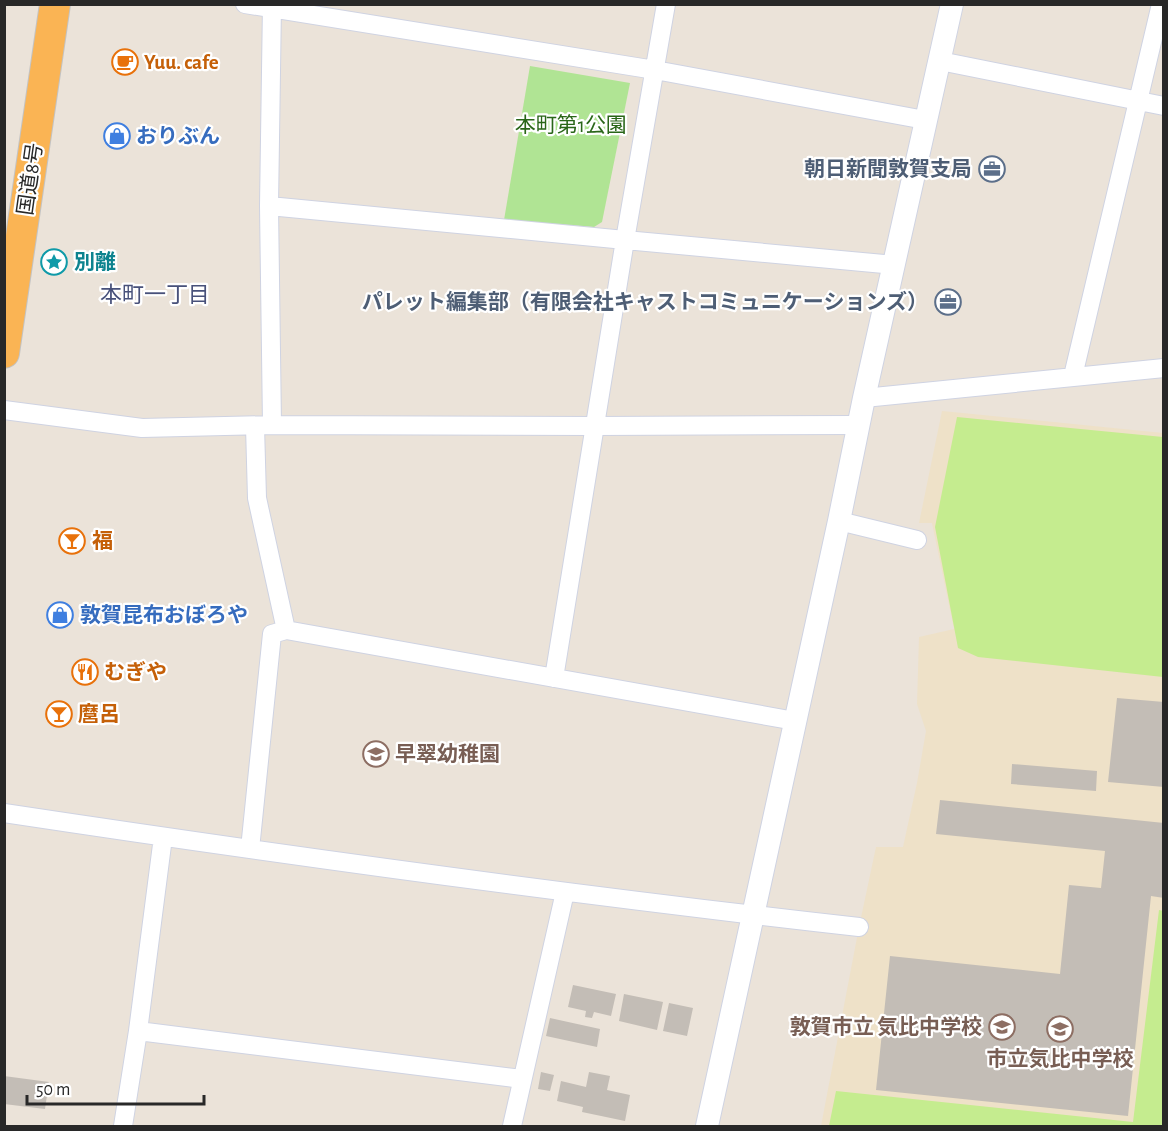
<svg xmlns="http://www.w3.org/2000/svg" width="1168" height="1131" viewBox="0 0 1168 1131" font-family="'Alegreya Sans','Noto Sans JP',sans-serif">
<rect width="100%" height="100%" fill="#ebe3d9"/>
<path fill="#eee1c8" d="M942 411 1163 433V1126H821L859 927 876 847H903L917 783 926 731 917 704 919 637 954 629 932 523H919Z"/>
<path fill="#b0e494" d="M530 66 630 83 602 222 594 227 504 220Z"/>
<path fill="#c5ec8f" d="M957 417 1163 437V677L978 657 958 648 935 527Z
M1159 910 1164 911 1163 1126H829L836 1091 1133 1122Z"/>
<path fill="#c3bdb6" d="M1117 698 1164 702V787L1108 782Z
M1012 764 1097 771 1096 791 1011 784Z
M940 800 1164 823V898L1151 896 1128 1116 876 1090 890 956 1060 974 1069 885 1101 888 1105 851 936 834Z
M573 985 616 994 611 1016 594 1012 592 1018 585 1017 586 1011 568 1007Z
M624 994 663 1002 657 1030 619 1021Z
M669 1003 693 1008 687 1036 663 1031Z
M550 1018 600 1029 597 1047 546 1036Z
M541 1072 554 1075 550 1091 538 1089Z
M589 1072 610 1076 607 1090 630 1095 625 1121 582 1112 583 1107 557 1101 561 1081 586 1087Z
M4 1076 49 1082 45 1109 4 1104Z"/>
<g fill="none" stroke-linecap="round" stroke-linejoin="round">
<g stroke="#cfd3e2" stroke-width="20">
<path id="minor" d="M245 4 655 70 925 120
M940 61 1164 106
M269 206 625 240 895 265
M1073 376 1161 4
M864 398 1164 368
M4 410 142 428 272 425 595 426 859 425
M272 425 269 206 272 4
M255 426 257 498 286 630
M839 521 917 540
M554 678 625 240 666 4
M4 813C289 856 574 895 859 927
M250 849 272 634 286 630 795 721
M138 1031 522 1079
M123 1126 138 1031 163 837
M512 1126 565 892"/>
</g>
<g stroke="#cfd3e2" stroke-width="24">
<path id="tertiary" d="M707 1126 839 521 864 398 952 4"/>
</g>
<g stroke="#c3c3c3" stroke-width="32">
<path id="trunk" d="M4 353 55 4"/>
</g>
<use href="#minor" stroke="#fff" stroke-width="18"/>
<use href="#tertiary" stroke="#fff" stroke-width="22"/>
<use href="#trunk" stroke="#fab454" stroke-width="30"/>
</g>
<defs>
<g id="cafe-ring" transform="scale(1.35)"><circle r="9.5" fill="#fff" stroke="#e8710a" stroke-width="1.5"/><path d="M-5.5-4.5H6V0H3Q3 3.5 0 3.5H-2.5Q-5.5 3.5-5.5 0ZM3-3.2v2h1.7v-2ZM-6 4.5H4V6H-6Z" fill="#e8710a"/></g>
<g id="shop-ring" transform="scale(1.35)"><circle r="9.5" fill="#fff" stroke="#3f7fe0" stroke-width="1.5"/><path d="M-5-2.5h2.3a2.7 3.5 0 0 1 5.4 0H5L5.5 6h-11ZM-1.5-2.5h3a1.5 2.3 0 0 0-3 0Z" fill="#3f7fe0"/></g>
<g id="office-ring" transform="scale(1.35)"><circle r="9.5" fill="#fff" stroke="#5c6f8a" stroke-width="1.5"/><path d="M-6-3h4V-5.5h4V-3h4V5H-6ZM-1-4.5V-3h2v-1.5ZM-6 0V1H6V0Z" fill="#5c6f8a"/></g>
<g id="sight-ring" transform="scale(1.35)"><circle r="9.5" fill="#fff" stroke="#0f9aa8" stroke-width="1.5"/><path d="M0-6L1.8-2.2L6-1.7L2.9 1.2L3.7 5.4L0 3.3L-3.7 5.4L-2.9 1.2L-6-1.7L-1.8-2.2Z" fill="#0f9aa8"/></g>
<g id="bar-ring" transform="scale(1.35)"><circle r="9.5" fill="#fff" stroke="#e8710a" stroke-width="1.5"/><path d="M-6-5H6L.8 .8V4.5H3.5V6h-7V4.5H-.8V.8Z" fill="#e8710a"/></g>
<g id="restaurant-ring" transform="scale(1.35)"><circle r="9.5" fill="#fff" stroke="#e8710a" stroke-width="1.5"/><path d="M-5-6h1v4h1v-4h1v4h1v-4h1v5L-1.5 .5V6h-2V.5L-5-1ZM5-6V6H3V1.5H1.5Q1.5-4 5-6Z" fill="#e8710a"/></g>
<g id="school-ring" transform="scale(1.35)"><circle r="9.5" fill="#fff" stroke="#8d6e63" stroke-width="1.5"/><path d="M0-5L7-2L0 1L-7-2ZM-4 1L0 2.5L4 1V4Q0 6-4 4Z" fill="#8d6e63"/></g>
</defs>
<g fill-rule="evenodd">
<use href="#cafe-ring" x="125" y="62"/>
<use href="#shop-ring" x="117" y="136"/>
<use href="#office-ring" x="992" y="169"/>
<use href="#sight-ring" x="54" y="262"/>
<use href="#office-ring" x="948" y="302"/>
<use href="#bar-ring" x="72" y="541"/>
<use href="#shop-ring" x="60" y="615"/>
<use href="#restaurant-ring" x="85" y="672"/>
<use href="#bar-ring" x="59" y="714"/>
<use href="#school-ring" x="376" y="754"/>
<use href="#school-ring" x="1002" y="1027"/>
<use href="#school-ring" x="1060" y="1029"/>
</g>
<g text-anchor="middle" stroke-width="4.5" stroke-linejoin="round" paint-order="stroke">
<g font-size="21" font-weight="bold" fill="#c56008" stroke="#fff" text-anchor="start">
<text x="144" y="69">Yuu. cafe</text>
<text x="92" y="548">福</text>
<text x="104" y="679">むぎや</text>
<text x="78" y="721">麿呂</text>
</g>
<g font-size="21" fill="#296618" stroke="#fff">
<text x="571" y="132">本町第1公園</text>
</g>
<g font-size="21" font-weight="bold" fill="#366cbe" stroke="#fff" text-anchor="start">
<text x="136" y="143">おりぶん</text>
<text x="80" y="622">敦賀昆布おぼろや</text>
</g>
<g font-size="21" font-weight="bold" fill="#4e5e75" stroke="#fff" text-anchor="end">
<text x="972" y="176">朝日新聞敦賀支局</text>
<text x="928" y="309">パレット編集部（有限会社キャストコミュニケーションズ）</text>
</g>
<g font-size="21" fill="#282828" stroke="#fff">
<text transform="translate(30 179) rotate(-82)" y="7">国道8号</text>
</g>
<g font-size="21" font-weight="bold" fill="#0d838f" stroke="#fff" text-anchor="start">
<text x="74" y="269">別離</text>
</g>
<g font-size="21" font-weight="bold" fill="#785e54" stroke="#fff" text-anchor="start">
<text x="395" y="761">早翠幼稚園</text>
<text x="982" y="1034" text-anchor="end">敦賀市立 気比中学校</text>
<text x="1060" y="1066" text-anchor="middle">市立気比中学校</text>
</g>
<g font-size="22" fill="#48517a" stroke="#fff">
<text x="155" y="302">本町一丁目</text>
</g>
</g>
<rect width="1168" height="1131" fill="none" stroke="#282828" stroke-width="12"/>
<path d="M27 1095v9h177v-9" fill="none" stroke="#282828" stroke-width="3"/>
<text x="36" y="1095" font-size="18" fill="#282828" stroke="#ffffff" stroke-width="4.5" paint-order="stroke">50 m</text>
</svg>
